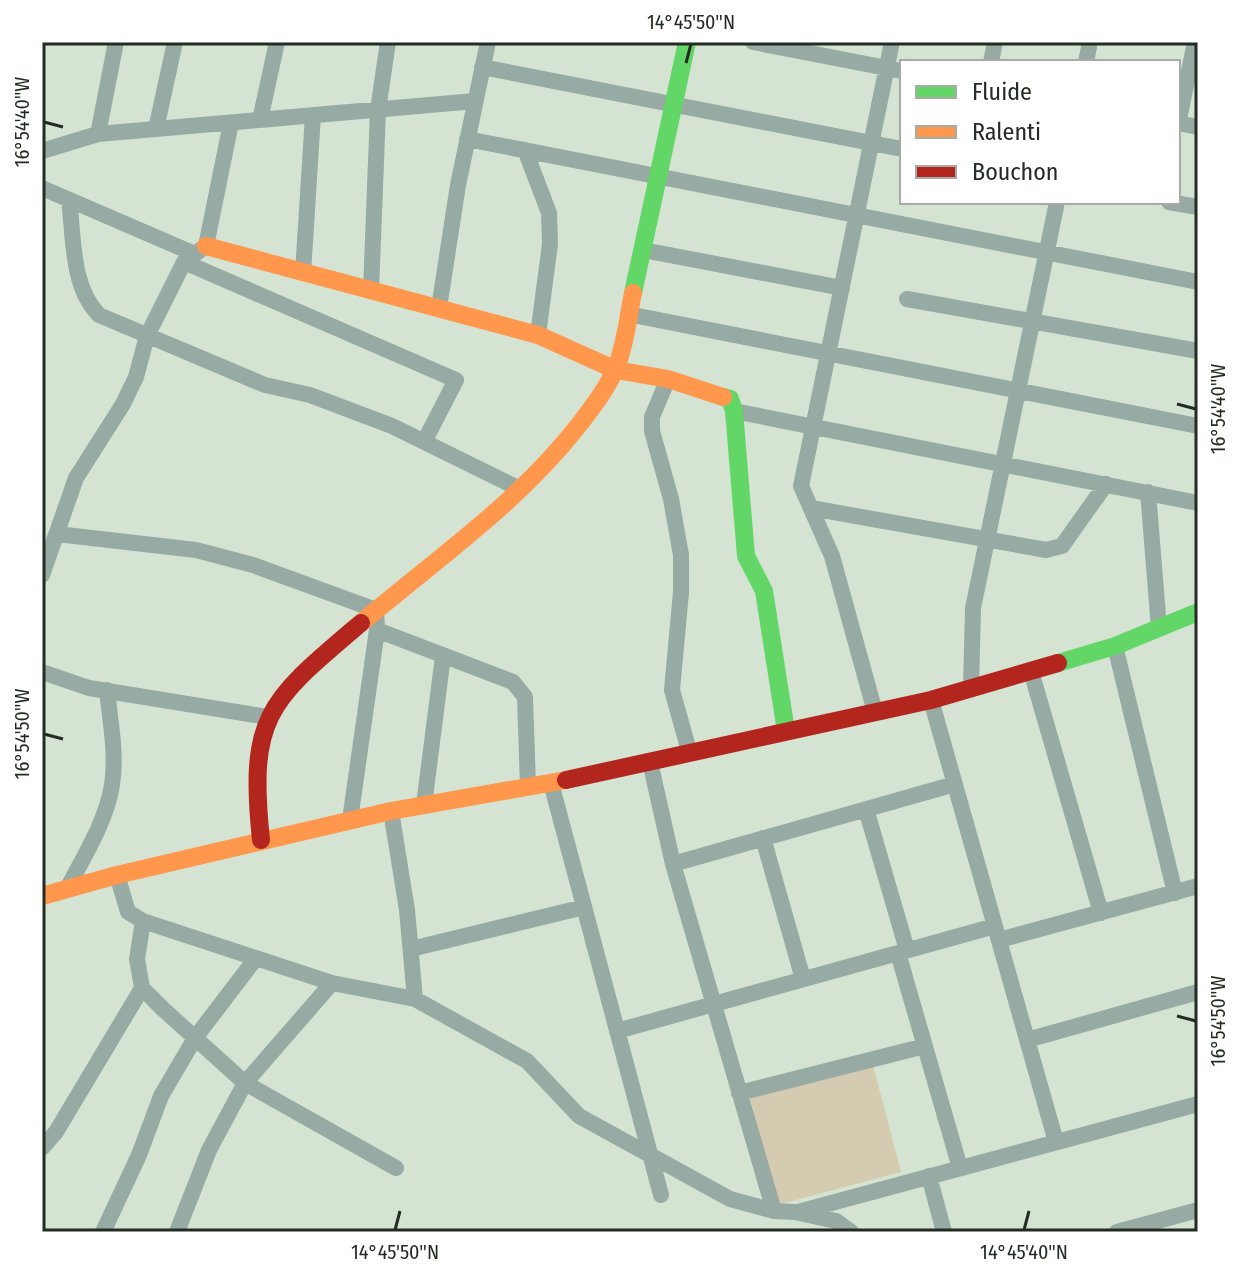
<svg xmlns="http://www.w3.org/2000/svg" width="1240" height="1274" viewBox="0 0 1240 1274" font-family="'Fira Sans Condensed',sans-serif">
<rect width="100%" height="100%" fill="#d5e3d3"/>
<path fill="#d4cbb0" d="M873 1065 901 1172 777 1205 750 1097Z"/>
<g fill="none" stroke-linecap="round" stroke-linejoin="round">
<path stroke="#97aaa3" stroke-width="16" d="M753 42 902 71
M991 62 995 42
M1086 62 1090 42
M482 67 902 149
M260 120 277 42
M1178 123 1198 127
M1178 124 1195 42
M156 129 175 42
M98 134 116 42
M467 139 1198 282
M525 150 549 213 550 244 538 335
M42 151 98 134 475 101
M42 188 195 254
M69 200C74 238 71 287 99 315L265 385 310 395 392 426 520 489
M1169 202 1198 207
M643 250 842 288
M184 262 456 380 424 442
M303 273 313 115
M371 291 378 110 388 42
M907 299 1198 351
M439 308 458 185 488 42
M628 314 1198 426
M668 379 652 417V431L671 499 681 555V592L672 690 689 751
M734 411 1198 503
M1148 492 1159 628
M811 508 1046 550 1062 546 1106 484
M57 534 196 550 253 565 376 610 377 630 350 820
M42 575 76 478 123 404 136 377 147 336 184 262 206 246 231 123
M377 630 513 682 525 697 528 787
M1115 646 1175 893
M1031 671 1101 913
M42 672 89 688 268 717
M971 688 973 608 1057 202
M931 700 1056 1142
M875 712 832 556 801 486 892 42
M650 762 673 864 774 1211
M551 783 661 1195
M424 805 443 656
M866 809 907 950
M391 811 407 910 415 999
M763 838 803 979
M673 864 955 784
M117 875 128 912 143 921 332 983 415 999 527 1061 579 1116 730 1199 774 1211 795 1212 836 1221 851 1232
M67 889C84 856 106 822 112 785 117 754 110 721 107 690
M143 921 137 959 142 988 163 1009 245 1083 396 1168
M999 940 1198 886
M411 949 584 907
M898 953 960 1168
M617 1031 995 926
M1027 1040 1198 992
M739 1093 925 1046
M42 1148 56 1132 142 988
M929 1176 944 1232
M798 1212 1198 1104
M103 1232 139 1155 161 1096 195 1038 256 958
M177 1232 209 1150 245 1083 332 983
M1117 1232 1198 1210"/>
<path stroke="#63d668" stroke-width="18" d="M633 293 687 42
M723 397 730 399 734 411 746 556 764 591 786 731
M1058 663 1115 646 1198 612"/>
<path stroke="#ff974d" stroke-width="18" d="M206 246 538 335 616 370 668 379 723 397
M361 623C435 560 517 504 578 426 592 408 609 386 617 365 626 342 628 317 633 293
M42 896 117 875 391 811 566 780"/>
<path stroke="#b3261e" stroke-width="18" d="M566 780 931 700 1058 663
M261 840C248 715 269 701 361 623"/>
</g>
<path fill="none" stroke="#232c22" stroke-width="3" d="M686 63 691 44M44 122 63 127M1177 404 1196 409M44 734 63 739M1177 1016 1196 1021M395 1230 400 1211M1024 1230 1029 1211"/>
<rect width="1240" height="1274" fill="none" stroke="#ffffff" stroke-width="88"/>
<rect x="900" y="60" width="280" height="144" fill="#ffffff" stroke="#a7aba7" stroke-width="2"/>
<rect x="916" y="86" width="40" height="12" fill="#63d668" stroke="#a7aba7" stroke-width="2"/>
<text x="972" y="100" font-size="24" fill="#232c22">Fluide</text>
<rect x="916" y="126" width="40" height="12" fill="#ff974d" stroke="#a7aba7" stroke-width="2"/>
<text x="972" y="140" font-size="24" fill="#232c22">Ralenti</text>
<rect x="916" y="166" width="40" height="12" fill="#b3261e" stroke="#a7aba7" stroke-width="2"/>
<text x="972" y="180" font-size="24" fill="#232c22">Bouchon</text>
<rect x="44" y="44" width="1152" height="1186" fill="none" stroke="#232c22" stroke-width="3"/>
<g font-size="20" text-anchor="middle" fill="#232c22">
<text x="691" y="29">14°45'50"N</text>
<text transform="translate(22 122) rotate(-90)" y="7">16°54'40"W</text>
<text transform="translate(1218 409) rotate(-90)" y="7">16°54'40"W</text>
<text transform="translate(22 734) rotate(-90)" y="7">16°54'50"W</text>
<text transform="translate(1218 1021) rotate(-90)" y="7">16°54'50"W</text>
<text x="395" y="1259">14°45'50"N</text>
<text x="1024" y="1259">14°45'40"N</text>
</g>
</svg>
